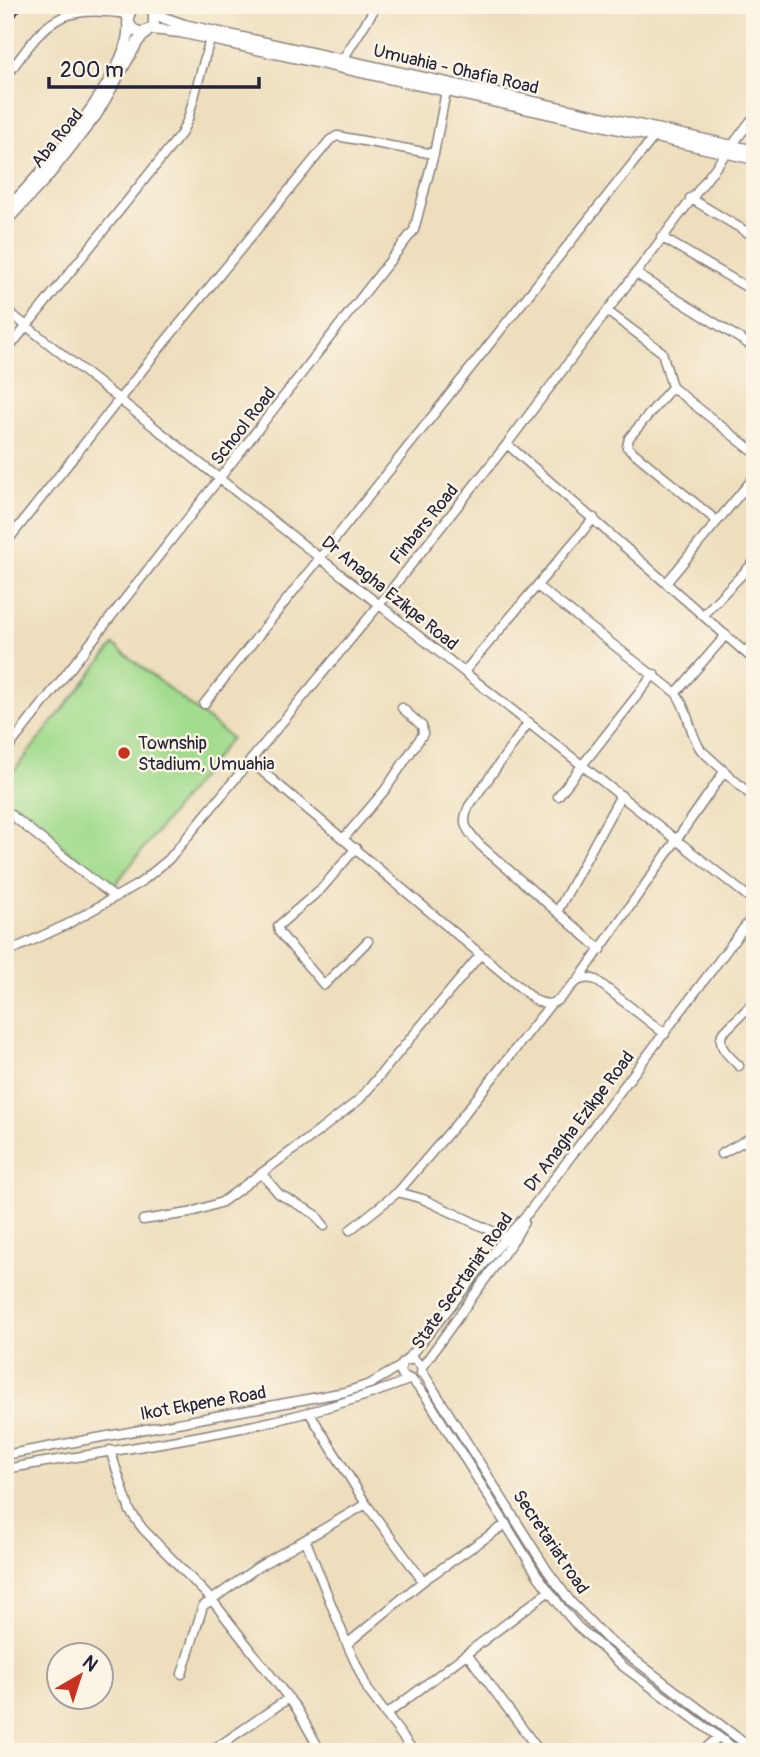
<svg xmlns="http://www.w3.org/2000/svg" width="760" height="1757" viewBox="0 0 760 1757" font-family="Pangolin,sans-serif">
<rect width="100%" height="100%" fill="#fcf5e5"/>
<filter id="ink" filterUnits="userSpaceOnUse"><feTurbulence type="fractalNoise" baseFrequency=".0143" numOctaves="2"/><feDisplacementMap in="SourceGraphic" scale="14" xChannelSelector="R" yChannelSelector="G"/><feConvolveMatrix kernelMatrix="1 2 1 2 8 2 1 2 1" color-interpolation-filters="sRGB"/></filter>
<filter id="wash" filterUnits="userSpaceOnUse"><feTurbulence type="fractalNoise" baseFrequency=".00686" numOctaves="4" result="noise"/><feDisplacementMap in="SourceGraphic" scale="28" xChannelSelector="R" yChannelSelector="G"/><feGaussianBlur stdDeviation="1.57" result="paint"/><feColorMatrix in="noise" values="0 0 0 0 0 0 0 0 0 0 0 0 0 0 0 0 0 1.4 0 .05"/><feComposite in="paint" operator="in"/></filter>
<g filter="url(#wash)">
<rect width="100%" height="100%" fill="#eedebd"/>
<path fill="#a2dc8e" stroke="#627f64" stroke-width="2" d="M114 645 231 738 113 887 5 802V782Z"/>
</g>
<g filter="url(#ink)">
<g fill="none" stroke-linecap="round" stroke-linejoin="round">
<g stroke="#88807c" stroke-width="11">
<path id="minor" d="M343 59 377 5
M5 78C46 23 54 4 128 14
M690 198 755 237
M661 237 755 292
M635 273 755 348
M5 309 755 902
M607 311 662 352 672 387 755 453
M5 353 181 134 188 119 210 39
M672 387 629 438 627 447 717 521
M507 444 755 661
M5 544 159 349 330 140 337 136 434 154
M667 582 755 476
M537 586 676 693C689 710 689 733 701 750L755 799
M704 614 755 561
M745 652 755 641
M464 672 594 518
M676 693 726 635
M204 704 653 138
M529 722 469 806C460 825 467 830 480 845L601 950
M5 752 414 230 434 154 446 91
M250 761 535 1000C566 1017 566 969 596 980L665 1034
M558 796 654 674
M5 810 114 897
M344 838 385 790 423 734 422 726 402 708
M356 848 322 888 278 926 279 932 324 985 368 941
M557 912 621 795
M5 953 66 925 140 883 169 859 379 605 507 444 755 115
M579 979 724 772
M739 1066C730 1056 717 1048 722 1034L755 1001
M721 1154 755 1135
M262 1174 279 1194 315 1214 324 1226
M398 1192 457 1123 550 1005
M143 1220 189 1213 222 1202 319 1131 360 1099 480 955
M350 1230 398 1192 423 1199 505 1237
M407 1359C449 1312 484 1259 528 1213L755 913
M422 1371 547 1570 570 1601 607 1639 755 1751
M421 1373 422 1367 515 1238 524 1222
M412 1380 427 1398 538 1576 561 1607 578 1627 624 1667 739 1752
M412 1380 402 1375 400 1371 403 1362 414 1359 422 1367
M309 1412 366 1504
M110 1450 130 1511 143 1529 212 1600 297 1709 321 1752
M5 1455 345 1392 370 1384 401 1366
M5 1469C140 1445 281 1430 409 1380
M306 1541 347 1644 368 1690 414 1752
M347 1644 423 1581 506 1524
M467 1654 540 1752
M182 1674 203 1606 258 1567 366 1504 423 1581
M386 1715 549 1591
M210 1752 289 1698
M702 1752 718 1737"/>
</g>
<g stroke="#88807c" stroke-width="13">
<path id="major" d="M137 5 131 9 128 18C130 33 144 37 154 25V11
M146 5 164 18 184 25 755 151
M151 29 180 32 755 159
M5 211C39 177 135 70 128 23
M5 222 47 177 96 115 138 41 147 32"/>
</g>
<use href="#minor" stroke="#fff" stroke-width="8"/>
<use href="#major" stroke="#fff" stroke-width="10"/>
<path stroke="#22223b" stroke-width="2" d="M5 30 23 5"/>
</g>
</g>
<circle fill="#c8321e" stroke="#fcf5e5" stroke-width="2.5" cx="124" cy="753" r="7"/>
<g text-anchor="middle" stroke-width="5" stroke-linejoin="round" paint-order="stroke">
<g font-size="18" fill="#22223b" stroke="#fcf5e5">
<text transform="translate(456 69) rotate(13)" y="6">Umuahia - Ohafia Road</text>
<text transform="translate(57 138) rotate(-51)" y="6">Aba Road</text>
<text transform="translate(243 426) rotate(-52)" y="6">School Road</text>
<text transform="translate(424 524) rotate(-51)" y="6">Finbars Road</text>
<text transform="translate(390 593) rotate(39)" y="6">Dr Anagha Ezikpe Road</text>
<text transform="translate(579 1121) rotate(-53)" y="6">Dr Anagha Ezikpe Road</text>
<text transform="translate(462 1281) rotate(-55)" y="6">State Secrtariat Road</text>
<text transform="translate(203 1403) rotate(-10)" y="6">Ikot Ekpene Road</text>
<text transform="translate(551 1542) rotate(56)" y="6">Secretariat road</text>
</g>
<g font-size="18" fill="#22223b" stroke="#fcf5e5" text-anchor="start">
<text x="138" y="749">Township<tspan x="138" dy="21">Stadium, Umuahia</tspan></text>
</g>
</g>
<rect width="760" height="1757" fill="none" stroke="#fcf5e5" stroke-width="28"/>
<g transform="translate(80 1676) rotate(39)"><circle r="33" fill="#fcf5e5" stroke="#a5a1a1" stroke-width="2"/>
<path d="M0-5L12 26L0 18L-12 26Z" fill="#c8321e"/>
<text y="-10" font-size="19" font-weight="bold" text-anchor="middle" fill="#22223b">N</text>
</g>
<path d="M49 77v10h210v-10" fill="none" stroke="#22223b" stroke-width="3.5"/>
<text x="60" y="77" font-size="21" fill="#22223b" stroke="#fcf5e5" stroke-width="5" paint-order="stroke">200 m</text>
</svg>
